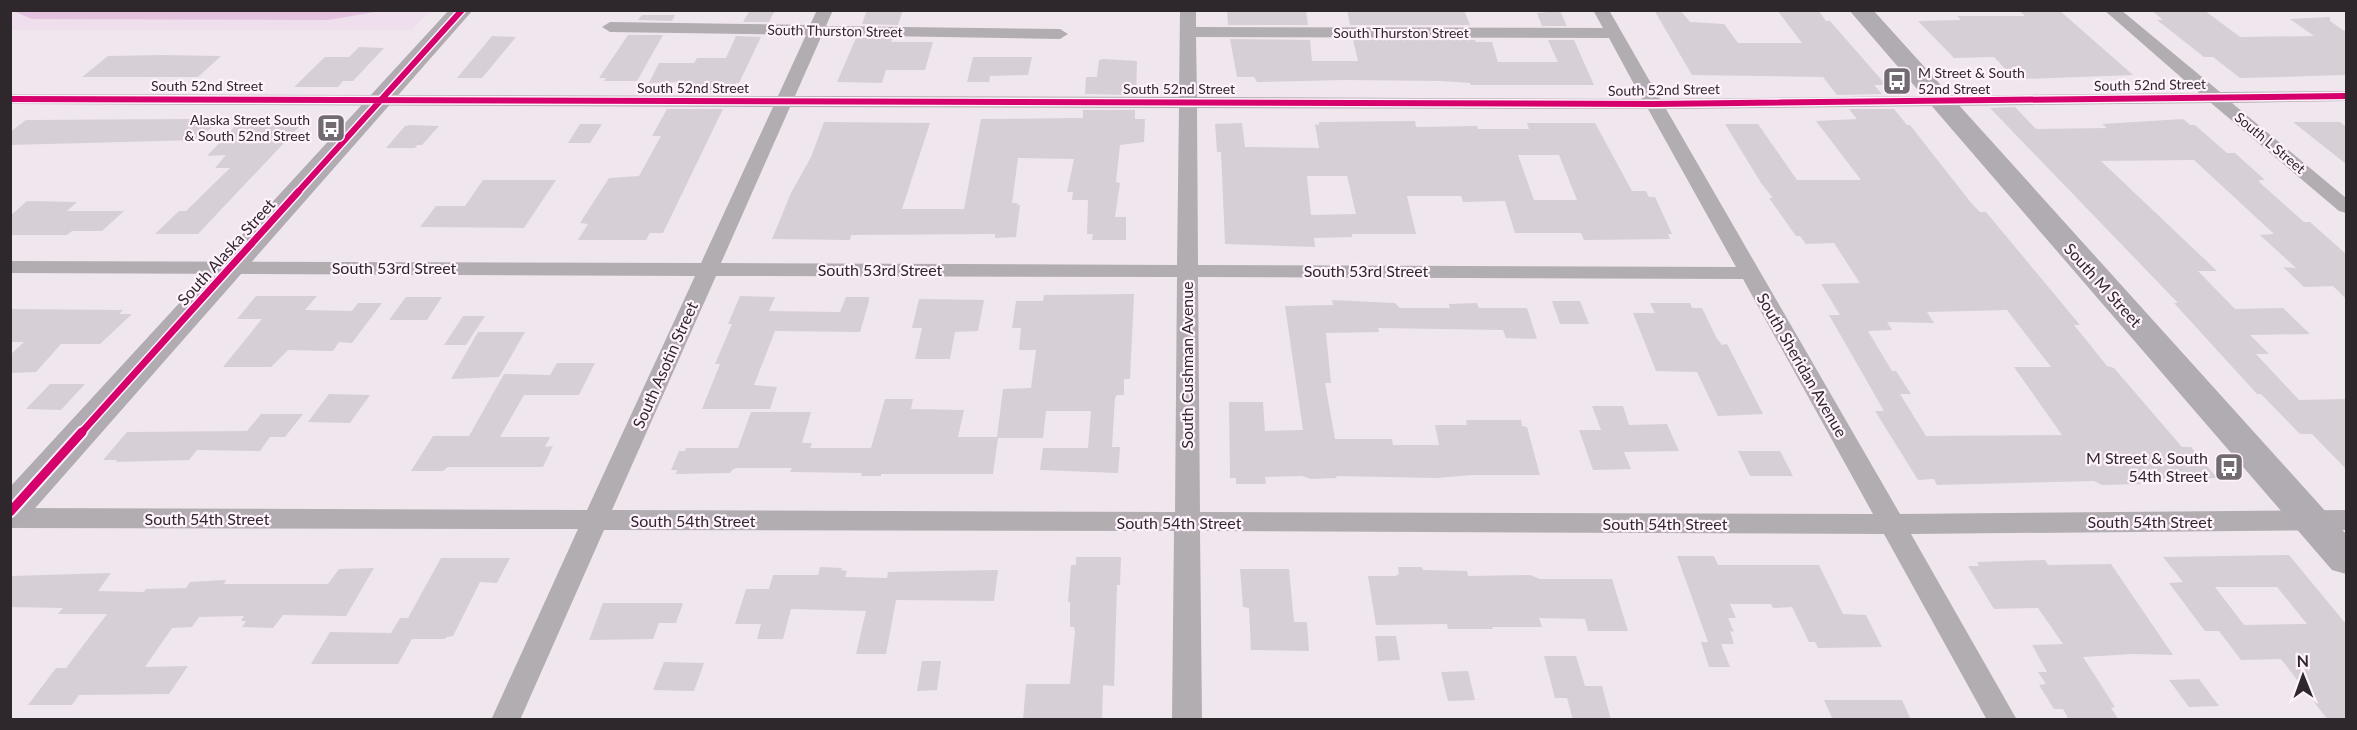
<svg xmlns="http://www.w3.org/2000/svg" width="2357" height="730" viewBox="0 0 2357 730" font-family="Lato,sans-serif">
<rect width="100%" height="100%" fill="#f0e7ee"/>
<path fill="#efdeec" d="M11 10 430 11 411 30H11Z"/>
<path fill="#e3c2df" d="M11 10H381V11L328 20 32 19Z"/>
<path fill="#d6cfd5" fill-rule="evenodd" d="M750 10H775L769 22H743Z
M867 10H903L898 25 862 24Z
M1227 10 1306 11 1308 25H1228Z
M1347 10H1464L1470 25H1350Z
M1654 10H1680L1690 22 1724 24 1738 43H1802L1777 10H1818L1826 21H1830L1886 85H1874L1882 94 1837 95 1823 77 1692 75Z
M2019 10H2059L2133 75 2022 79 2017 75H2011L1994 57 1954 58 1918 21 1961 20 1957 16H2025Z
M2151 10H2204L2240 37 2314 36 2290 19 2330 17V21L2346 32V75L2240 78 2213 57H2204L2157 20H2163Z
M1560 11 1567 26H1542L1537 13Z
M642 15H675L672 21 638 20Z
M628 35H663L637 81H604L606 78H599Z
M492 36 516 37 482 78H457Z
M736 36 761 37 739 83H736L731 94 675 93 681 82 649 83 659 63H694L697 58H726Z
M856 38H893L891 42H933L925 70H886L882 83 837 82Z
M1230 39 1310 40 1312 61H1358L1353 40H1475L1476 42H1492L1498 62H1558L1548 40H1574L1594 85H1471L1470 83 1441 81 1345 80 1257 82 1254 77H1237Z
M359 47 384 48 353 81H343L338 87H294L325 57H349Z
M108 56 161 55 221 56 198 77H82Z
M973 57H1032L1028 75 990 76 989 82H967Z
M1104 59 1137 61 1136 95 1085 94 1086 77H1097L1099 60Z
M2015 107 2036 129 2107 128 2102 124 2183 119 2190 125H2195L2227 153H2235L2265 180H2258L2261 182H2259L2304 222H2310L2346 254V299L2333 286 2304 287 2283 267 2296 268 2260 235 2274 234 2194 160 2101 161 2217 271H2198L2235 309 2283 308 2310 334 2250 335 2269 354H2256L2299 400 2346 399V469L2312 434H2300L2261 394H2257L2174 303H2178L1990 108Z
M667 109H723L663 233H650L646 240H578L588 224 580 223 609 178 639 176 661 136H652Z
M1849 109H1894L1907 125H1910L1972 204 1980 212H1986L2080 325H2074L2107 366 2114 368 2182 447H2191L2217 478 2137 479 2141 484 2102 485 2094 481 1937 485 1934 479 1918 480 1875 411H1884L1829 315H1840L1821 284 1860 283 1834 243 1806 244 1800 236H1796L1769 198H1773L1761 183 1725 124H1758L1797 180H1861L1816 121 1857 119ZM2007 310 2051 367H2014L2062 435 1926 436 1900 394H1911L1896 371H1892L1868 331 1892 330 1887 322 1934 323 1927 312Z
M1083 110H1135V119H1145L1144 142 1120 145 1116 182 1120 183 1115 217H1126V240H1092L1093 234H1087L1088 200H1072L1073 192H1067L1074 159 1018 158 1012 203H1018L1017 205H1020L1016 237 995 238V234L851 235 850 240 772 239 791 193 811 157 824 122 930 123 902 209H964L981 119 1083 118Z
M26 120 193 119 220 120 197 140 10 145V132Z
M1415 121 1416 127 1477 126 1478 129H1529L1527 123H1595L1632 191H1646L1649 197H1655L1672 234H1668L1670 239 1584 240 1581 233H1515L1505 201 1463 202 1461 196H1407L1416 234H1352V237L1314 238 1315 247 1225 244 1221 152H1217L1215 124 1242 123 1245 147 1319 148 1315 124 1319 125V122ZM1518 155H1559L1577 200H1534ZM1307 176H1347L1356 214 1311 215Z
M2293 122H2340L2346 127V164Z
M238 123 300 124 298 125H301L198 234H155L179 211H186L230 168H215L226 155 207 156Z
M580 124H602L590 143H568Z
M410 125 439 126 422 145H417L415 148H386L405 126Z
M483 180H556L524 228 420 227 436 206H465Z
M27 201 77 202 67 211H124L102 231H72L67 235H10V216Z
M1134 294 1130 379H1124V395H1117L1115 398 1112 447H1120L1118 473 1040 470 1043 448H1088L1091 411H1046L1043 438H998L993 474H881V476H861L862 473 790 472 792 468H736L732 470 730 473 676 474 677 470H671L679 451H685L686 448H738L751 412H811L802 443H812L810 448H871L885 399H913L911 409 964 410 958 437H997L1003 389 1031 388 1036 350H1019L1021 328H1012L1016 301H1043L1044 295Z
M256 296H317L305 310 352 311 358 303H382L352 343 339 342 333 351 288 350 271 367H223L262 319H237Z
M740 296 775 297 769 311 840 312 846 297H869V301L860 332 775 331 754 385 777 387 770 409H702L720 364H715L732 324H728Z
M406 297H442L427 320H389Z
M919 299 984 300 978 331 955 332 950 359H915L922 328H912Z
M1332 300 1395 303 1400 308H1450L1449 304 1477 303 1479 308H1527L1537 339 1506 338 1503 330 1378 328 1379 332 1326 333 1331 383H1325L1335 439H1392L1393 445H1439L1435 425H1467L1466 420H1521L1522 426 1527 427 1540 475H1473L1437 478 1336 476 1337 478 1311 479 1302 476 1265 477 1266 484H1236V478H1230L1229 402H1263L1265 431 1303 430 1285 306 1333 305Z
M1552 301H1580L1589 324H1560Z
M1650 303H1690L1692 308H1702L1716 337 1722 345 1727 344 1763 414 1718 416 1697 372 1656 371 1633 313H1655Z
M10 309 123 310 119 314H132L100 344H61L36 372 10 373V355L24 342H10Z
M463 316H485L466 345H444Z
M478 332H525L499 377 451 379Z
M557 363H595L579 395H524L500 437H550L545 447 553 446 543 467H448L443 471H411L433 436H469L504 374 550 375Z
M50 384H85L61 410 26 409Z
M329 394 370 395 350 423 308 422Z
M1592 406H1623L1629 425 1667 424 1679 451 1624 452 1631 469 1593 470 1579 430H1601Z
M261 414H303L285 437H270L260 451 197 450 189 460 116 462 117 460H103L127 432 247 431Z
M1738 451H1780L1793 476H1750Z
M2289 555 2346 624V720H2328L2281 659 2241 660 2219 631H2205L2169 583 2183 582 2163 557ZM2215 587H2277L2307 624 2244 625Z
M1677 556H1714L1718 565H1819L1843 614 1866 615 1882 647 1818 648 1815 642H1809L1792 607 1773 608 1771 604H1730L1736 618H1728L1734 632 1730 631 1734 644H1721L1730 667H1709L1701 642H1708Z
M1076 557H1121L1120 585H1117L1114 686 1103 685 1102 720H1023L1026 684H1070L1075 632 1074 627H1070V602H1068L1071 565H1076Z
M441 558H510L497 583 480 582 453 636 447 637 445 639H412L398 664H311L330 632 391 633 400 618H408Z
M2045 560 2048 565 2111 564 2173 655 2133 654 2083 657 2115 707 2111 708 2119 720H2069L2063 709H2054L2039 685 2046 684 2038 672H2047L2032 645 2063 644 2038 608 1994 609 1968 566H1979L1977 562Z
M820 567 842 568 841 570 847 571 845 577 887 578 888 572 998 570 994 601 896 600 886 654H856L866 611 791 609 783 639H757L761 624H735L746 589H769L773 575H818Z
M1398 567H1422L1423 570 1467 571 1468 576 1530 575 1540 579H1612L1628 631H1588L1585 619 1539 618 1542 627H1492L1493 629H1448L1447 624 1376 625 1368 576H1396L1399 574Z
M374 568 346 616 283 615 273 628 242 627 246 621H241L244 616 199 617 192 627 172 628 145 667 188 666 169 694 79 695 72 705H28L56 668H66L107 614H58L63 608 10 607V576L111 573 98 591 144 592 146 589 186 588 190 582 226 580 224 584H328L339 569Z
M1240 569H1289L1294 622H1307L1309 651 1251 650 1249 608 1243 607Z
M603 603H683L676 623H659L653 639 589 640Z
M1375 636H1396L1400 660 1378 661Z
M1544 656H1576L1585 686H1602L1611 720H1573L1567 698H1555Z
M922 661H941L937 690 917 691Z
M664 662 704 663 694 691 653 690Z
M1468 671 1475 700 1448 701 1441 672Z
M2199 679 2219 706 2189 707 2169 680Z
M1824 700H1902L1911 720H1833Z"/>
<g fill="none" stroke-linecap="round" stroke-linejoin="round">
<path fill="#b2adb1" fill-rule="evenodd" d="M817 10H833L826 26 1060 29 1068 34 1060 39 822 35 795 96 1179 97 1180 10H1196V27L1603 28 1593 10H1609L1660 99 2199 93 2104 10H2121L2220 92 2346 91V101L2232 103 2346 198V213L2339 211 2211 103 1666 109 1900 514 2346 510V530L1911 534 2017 720H1987L1884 534 1200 531 1202 720H1172L1174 531 604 530 520 720H491L578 529 10 528V508L587 510 695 276 10 273V261L701 263 773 107 10 104V94L778 96 806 35 610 32 602 27 610 22 810 25ZM1196 37 1609 38 1642 99 1197 97ZM790 107 1179 108 1177 265 721 263ZM1197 108 1648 109 1736 267 1198 265ZM716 276 1177 277 1175 512 612 510ZM1198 277 1743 279 1873 514 1200 512Z"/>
<path fill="#b1acb1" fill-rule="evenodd" d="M449 10H473L23 522 10 526V487Z
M1849 10H1873L2346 534V574L2332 570Z"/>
<g stroke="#fff2fd" stroke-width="9">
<path id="cycleway-far2" d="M10 99 1654 104 2346 96
M297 193 462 10"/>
</g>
<g stroke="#fff2fd" stroke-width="10">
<path id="cycleway-far1" d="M81 433 298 192"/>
</g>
<g stroke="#fff2fd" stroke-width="13">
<path id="cycleway" d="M10 512 82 432"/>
</g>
<use href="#cycleway-far2" stroke="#d6006c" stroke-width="6"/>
<use href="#cycleway-far1" stroke="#d6006c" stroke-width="7"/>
<use href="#cycleway" stroke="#d6006c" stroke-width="9"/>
</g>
<defs>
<g id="bus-square" transform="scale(1.5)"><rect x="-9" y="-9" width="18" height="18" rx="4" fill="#726b71" stroke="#fff2fd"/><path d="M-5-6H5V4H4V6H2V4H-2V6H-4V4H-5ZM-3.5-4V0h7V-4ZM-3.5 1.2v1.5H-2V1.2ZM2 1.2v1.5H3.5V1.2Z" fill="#fff"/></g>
</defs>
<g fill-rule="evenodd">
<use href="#bus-square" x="1897" y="81"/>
<use href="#bus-square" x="331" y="128"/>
<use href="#bus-square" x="2229" y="467"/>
</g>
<g text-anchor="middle" stroke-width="4.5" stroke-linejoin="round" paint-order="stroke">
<g font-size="14" fill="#2e282d" stroke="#fff2fd">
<text transform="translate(835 31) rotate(1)" y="5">South Thurston Street</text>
<text x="1401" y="38">South Thurston Street</text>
<text transform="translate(2150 85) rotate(-1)" y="5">South 52nd Street</text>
<text x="207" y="91">South 52nd Street</text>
<text x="693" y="93">South 52nd Street</text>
<text x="1179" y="94">South 52nd Street</text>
<text transform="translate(1664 90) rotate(-1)" y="5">South 52nd Street</text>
<text transform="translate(2270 143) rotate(40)" y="5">South L Street</text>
</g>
<g font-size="14" fill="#2e282d" stroke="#fff2fd" text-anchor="start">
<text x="1918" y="78">M Street &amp; South<tspan x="1918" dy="16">52nd Street</tspan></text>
<text x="310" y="125" text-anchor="end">Alaska Street South<tspan x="310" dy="16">&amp; South 52nd Street</tspan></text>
</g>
<g font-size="16" fill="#2e282d" stroke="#fff2fd">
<text transform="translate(226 252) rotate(-48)" y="6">South Alaska Street</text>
<text x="394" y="274">South 53rd Street</text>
<text x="880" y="276">South 53rd Street</text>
<text x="1366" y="277">South 53rd Street</text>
<text transform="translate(2103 285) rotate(48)" y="6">South M Street</text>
<text transform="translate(665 365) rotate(-66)" y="6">South Asotin Street</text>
<text transform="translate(1187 365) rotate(-90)" y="6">South Cushman Avenue</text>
<text transform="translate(1802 365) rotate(60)" y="6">South Sheridan Avenue</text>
<text x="207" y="525">South 54th Street</text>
<text x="693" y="527">South 54th Street</text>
<text x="2150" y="528">South 54th Street</text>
<text x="1179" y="529">South 54th Street</text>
<text x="1665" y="530">South 54th Street</text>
</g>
<g font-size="16" fill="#2e282d" stroke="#fff2fd" text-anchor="end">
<text x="2208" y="464">M Street &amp; South<tspan x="2208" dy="18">54th Street</tspan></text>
</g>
</g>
<rect width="2357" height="730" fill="none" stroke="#2e282d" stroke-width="24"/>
<g transform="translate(2303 676) rotate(359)" stroke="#fff2fd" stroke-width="4.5" paint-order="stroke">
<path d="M0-4.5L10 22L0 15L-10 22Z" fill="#2e282d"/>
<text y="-9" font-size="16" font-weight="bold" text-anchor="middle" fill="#2e282d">N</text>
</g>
</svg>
